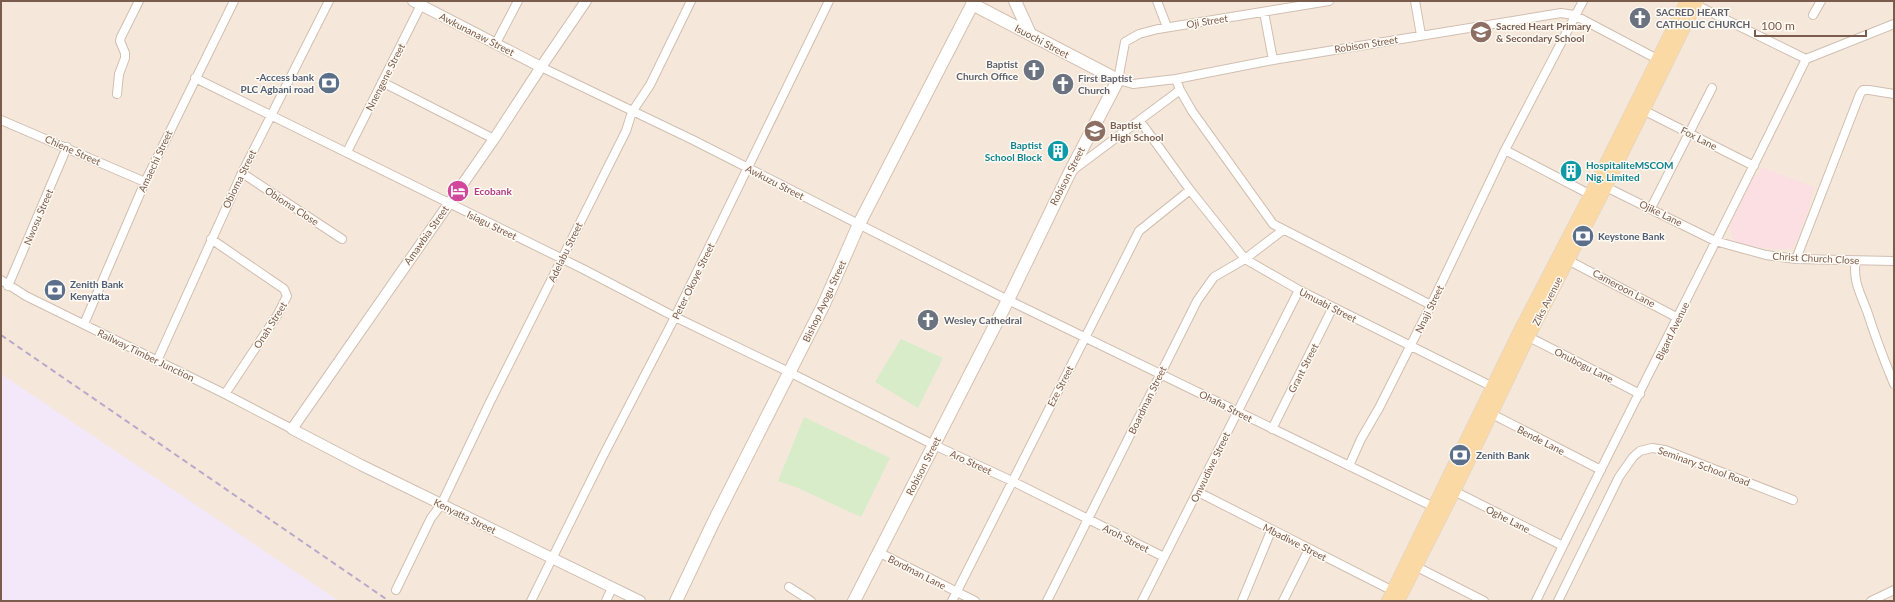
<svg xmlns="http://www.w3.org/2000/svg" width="1895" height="602" viewBox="0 0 1895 602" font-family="Lato,sans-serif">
<rect width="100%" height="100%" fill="#fdf6ec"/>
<path fill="#f5e8da" d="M1 1H1894V601H1Z"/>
<path fill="#f3e8fa" d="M1 374 339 601H1Z"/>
<path fill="#fbdfe3" d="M1762 167 1814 187 1808 211 1793 249H1773L1737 245 1729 229 1754 175 1758 176Z"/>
<path fill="#d8ecc9" d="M901 339 943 358 918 408 875 382Z
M804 417 890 458 861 517 798 488 778 481Z"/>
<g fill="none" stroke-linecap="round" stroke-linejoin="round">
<g stroke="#d1beb0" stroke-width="10">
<path id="minor" d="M1157 1 1167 27
M1329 1 1158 29 1139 34 1125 42 1118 80 1133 84 1176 79 1273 60 1561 13 1574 15 1661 61
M1415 1 1421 35
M1692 3 1806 59
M1264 12 1273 60
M1813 15 1821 1
M496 43 518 1
M1806 59 1894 24
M541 67 693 140 1008 300 1438 509
M195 78 583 269 675 317 789 372 934 445 1012 481 1164 557
M1176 79 1180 90 1192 111 1273 224 1431 305
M382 82 494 139
M117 94 119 74 125 58V53L120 41 121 37 139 1
M1641 109 1754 166
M1 120 145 182
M1140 121 1190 190 1245 259 1299 290 1495 388
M1505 150 1593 196
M347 152 423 1
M1073 170 1180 90
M242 173 342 239
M1602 185 1715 241 1766 255 1796 259 1894 261
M1651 208 1712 88
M211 239 284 289 287 296 278 314 225 394
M1564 258 1678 318
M1796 259 1860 94 1863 90H1869L1894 94
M1856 261C1852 279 1861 295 1867 311 1875 336 1884 360 1894 384
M1 280 26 296 225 394 292 429
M8 286 67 147
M84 324 145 182 234 1
M1525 335 1640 394
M157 361 242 173 329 1
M1488 412 1601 470
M1272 429 1333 307
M1349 466 1361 439 1379 408 1431 305 1505 150 1583 1
M1454 491 1563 546
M1198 492 1397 593
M880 553 975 601
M1413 565 1484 601
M789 587 811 601
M396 590 431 518 441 505 490 402 626 131 632 112 650 85 691 1
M531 601 603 456 675 317 829 1
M606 601 612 588
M952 601 1139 231 1190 190
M1047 601 1197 301 1214 277 1245 259 1283 230
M1142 601 1299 290
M1242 601 1271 531
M1283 601 1309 549
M1536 601C1624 419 1718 241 1806 59
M1558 601 1619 477 1633 457 1640 451 1652 448 1665 450 1793 500
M1871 601 1894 590"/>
</g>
<g stroke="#d1beb0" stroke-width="12">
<path id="tertiary" d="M413 1 541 67
M586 1 541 67 494 139 292 429 361 465 640 601"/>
</g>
<g stroke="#d6c0b0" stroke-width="14">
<path id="secondary" d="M1015 1 1030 34
M676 601 714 521 824 304 859 224 974 1
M854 601 1008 300 1069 174 1118 80 972 4"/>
</g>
<g stroke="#dad1cd" stroke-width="14">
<path id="primary" d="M1388 601 1519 333 1591 194 1687 1
M1398 601 1454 491 1528 337 1600 198 1697 1"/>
</g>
<use href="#minor" stroke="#fff" stroke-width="8"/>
<use href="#tertiary" stroke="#fff" stroke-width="10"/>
<use href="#secondary" stroke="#fff" stroke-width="12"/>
<use href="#primary" stroke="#fbd9a5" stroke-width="13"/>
<path stroke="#b9a8c9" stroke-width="2" stroke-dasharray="6 4" stroke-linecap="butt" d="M1 335 389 601"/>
</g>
<defs>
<g id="church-disc" transform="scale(1.15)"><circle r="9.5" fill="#6b7280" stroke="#fffaf3"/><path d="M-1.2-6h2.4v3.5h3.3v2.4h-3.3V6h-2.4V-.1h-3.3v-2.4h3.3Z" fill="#fff"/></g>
<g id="school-disc" transform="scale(1.15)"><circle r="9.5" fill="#8d6e63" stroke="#fffaf3"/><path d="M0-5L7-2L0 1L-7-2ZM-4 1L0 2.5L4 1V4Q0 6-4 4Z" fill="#fff"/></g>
<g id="bank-disc" transform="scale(1.15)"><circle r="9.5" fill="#5c6f8a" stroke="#fffaf3"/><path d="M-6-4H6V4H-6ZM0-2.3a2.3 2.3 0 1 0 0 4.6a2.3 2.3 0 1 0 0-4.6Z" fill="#fff"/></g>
<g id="building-disc" transform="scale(1.15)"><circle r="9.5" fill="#0f9aa8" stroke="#fffaf3"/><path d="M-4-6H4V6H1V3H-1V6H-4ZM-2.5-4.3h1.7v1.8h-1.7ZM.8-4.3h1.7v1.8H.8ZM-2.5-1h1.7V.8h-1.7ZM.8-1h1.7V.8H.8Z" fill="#fff"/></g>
<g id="hotel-disc" transform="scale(1.15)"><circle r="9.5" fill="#d1479c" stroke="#fffaf3"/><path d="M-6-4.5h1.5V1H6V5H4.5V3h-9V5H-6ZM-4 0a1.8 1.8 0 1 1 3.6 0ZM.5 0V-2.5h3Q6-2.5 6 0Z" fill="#fff"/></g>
</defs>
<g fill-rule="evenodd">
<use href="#church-disc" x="1640" y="18"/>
<use href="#school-disc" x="1481" y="32"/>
<use href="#church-disc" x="1034" y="70"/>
<use href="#bank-disc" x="329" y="83"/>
<use href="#church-disc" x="1063" y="84"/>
<use href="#school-disc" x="1095" y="131"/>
<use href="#building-disc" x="1058" y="151"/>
<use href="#building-disc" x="1571" y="171"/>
<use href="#hotel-disc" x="458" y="191"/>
<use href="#bank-disc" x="1583" y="236"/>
<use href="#bank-disc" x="55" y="290"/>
<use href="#church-disc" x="928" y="320"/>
<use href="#bank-disc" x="1460" y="455"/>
</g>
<g text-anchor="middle" stroke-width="3" stroke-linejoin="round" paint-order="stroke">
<g font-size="10" font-weight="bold" fill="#5b616d" stroke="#fffaf3" text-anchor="start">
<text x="1656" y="16">SACRED HEART<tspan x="1656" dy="12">CATHOLIC CHURCH</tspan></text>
<text x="1018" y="68" text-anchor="end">Baptist<tspan x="1018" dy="12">Church Office</tspan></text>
<text x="1078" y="82">First Baptist<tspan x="1078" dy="12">Church</tspan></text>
<text x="944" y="324">Wesley Cathedral</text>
</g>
<g font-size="10" fill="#7a5c4d" stroke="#fffaf3">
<text transform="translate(1207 21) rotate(-9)" y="4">Oji Street</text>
<text transform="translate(477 34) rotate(27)" y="4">Awkunanaw Street</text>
<text transform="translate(1042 41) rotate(28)" y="4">Isuochi Street</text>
<text transform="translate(1366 44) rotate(-9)" y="4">Robison Street</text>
<text transform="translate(385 77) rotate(-63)" y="4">Nnengene Street</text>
<text transform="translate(1699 138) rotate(27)" y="4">Fox Lane</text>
<text transform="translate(73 150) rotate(24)" y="4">Chiene Street</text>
<text transform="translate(155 161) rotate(-65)" y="4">Amaechi Street</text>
<text transform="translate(1067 176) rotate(-63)" y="4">Robison Street</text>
<text transform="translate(239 179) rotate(-64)" y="4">Obioma Street</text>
<text transform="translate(775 182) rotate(27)" y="4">Awkuzu Street</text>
<text transform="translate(292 206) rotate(33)" y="4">Obioma Close</text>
<text transform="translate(1661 213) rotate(26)" y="4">Ojike Lane</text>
<text transform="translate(38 217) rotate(-67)" y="4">Nwosu Street</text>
<text transform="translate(492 225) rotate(26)" y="4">Isiagu Street</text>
<text transform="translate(426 235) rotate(-55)" y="4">Amawbia Street</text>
<text transform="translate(565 252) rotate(-64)" y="4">Adelabu Street</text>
<text transform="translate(1816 258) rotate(3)" y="4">Christ Church Close</text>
<text transform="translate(693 281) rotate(-64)" y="4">Peter Okoye Street</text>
<text transform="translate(1624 288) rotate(28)" y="4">Cameroon Lane</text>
<text transform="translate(824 301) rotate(-65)" y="4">Bishop Ayogu Street</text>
<text transform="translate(1547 301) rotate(-63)" y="4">Ziks Avenue</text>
<text transform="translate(1328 305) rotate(27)" y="4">Umuabi Street</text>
<text transform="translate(1429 309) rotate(-64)" y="4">Nnaji Street</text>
<text transform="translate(270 325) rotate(-58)" y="4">Onah Street</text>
<text transform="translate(1672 331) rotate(-64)" y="4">Bigard Avenue</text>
<text transform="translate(146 355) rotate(26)" y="4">Railway Timber Junction</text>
<text transform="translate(1584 365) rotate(27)" y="4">Onubogu Lane</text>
<text transform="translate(1303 368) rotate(-63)" y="4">Grant Street</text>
<text transform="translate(1060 386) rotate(-63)" y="4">Eze Street</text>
<text transform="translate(1147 400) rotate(-64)" y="4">Boardman Street</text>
<text transform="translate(1226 406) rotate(27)" y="4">Ohafia Street</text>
<text transform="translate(1541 440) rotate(27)" y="4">Bende Lane</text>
<text transform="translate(971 462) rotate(25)" y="4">Aro Street</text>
<text transform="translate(923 466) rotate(-63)" y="4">Robison Street</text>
<text transform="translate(1704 466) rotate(20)" y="4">Seminary School Road</text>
<text transform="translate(1210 467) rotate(-64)" y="4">Onwudiwe Street</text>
<text transform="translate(465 516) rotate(26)" y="4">Kenyatta Street</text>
<text transform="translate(1508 519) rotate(27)" y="4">Oghe Lane</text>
<text transform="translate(1126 538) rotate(27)" y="4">Aroh Street</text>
<text transform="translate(1295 542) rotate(27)" y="4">Mbadiwe Street</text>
<text transform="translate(917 572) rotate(27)" y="4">Bordman Lane</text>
</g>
<g font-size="10" font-weight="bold" fill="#785e54" stroke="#fffaf3" text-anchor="start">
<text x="1496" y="30">Sacred Heart Primary<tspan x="1496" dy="12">&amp; Secondary School</tspan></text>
<text x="1110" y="129">Baptist<tspan x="1110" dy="12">High School</tspan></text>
</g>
<g font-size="10" font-weight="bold" fill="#4e5e75" stroke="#fffaf3" text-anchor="start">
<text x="314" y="81" text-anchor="end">-Access bank<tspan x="314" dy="12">PLC Agbani road</tspan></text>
<text x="1598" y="240">Keystone Bank</text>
<text x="70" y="288">Zenith Bank<tspan x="70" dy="12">Kenyatta</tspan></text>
<text x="1476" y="459">Zenith Bank</text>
</g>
<g font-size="10" font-weight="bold" fill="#0d838f" stroke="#fffaf3" text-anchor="end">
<text x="1042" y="149">Baptist<tspan x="1042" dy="12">School Block</tspan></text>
<text x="1586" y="169" text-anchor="start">HospitaliteMSCOM<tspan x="1586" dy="12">Nig. Limited</tspan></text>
</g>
<g font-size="10" font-weight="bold" fill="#b23c85" stroke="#fffaf3" text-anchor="start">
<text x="474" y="195">Ecobank</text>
</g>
</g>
<rect width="1895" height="602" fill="none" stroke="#7a5c4d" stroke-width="4"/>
<path d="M1755 30v6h111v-6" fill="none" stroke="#7a5c4d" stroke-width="2"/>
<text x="1761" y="30" font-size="12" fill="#7a5c4d" stroke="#fffaf3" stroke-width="3" paint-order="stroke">100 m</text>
</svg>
